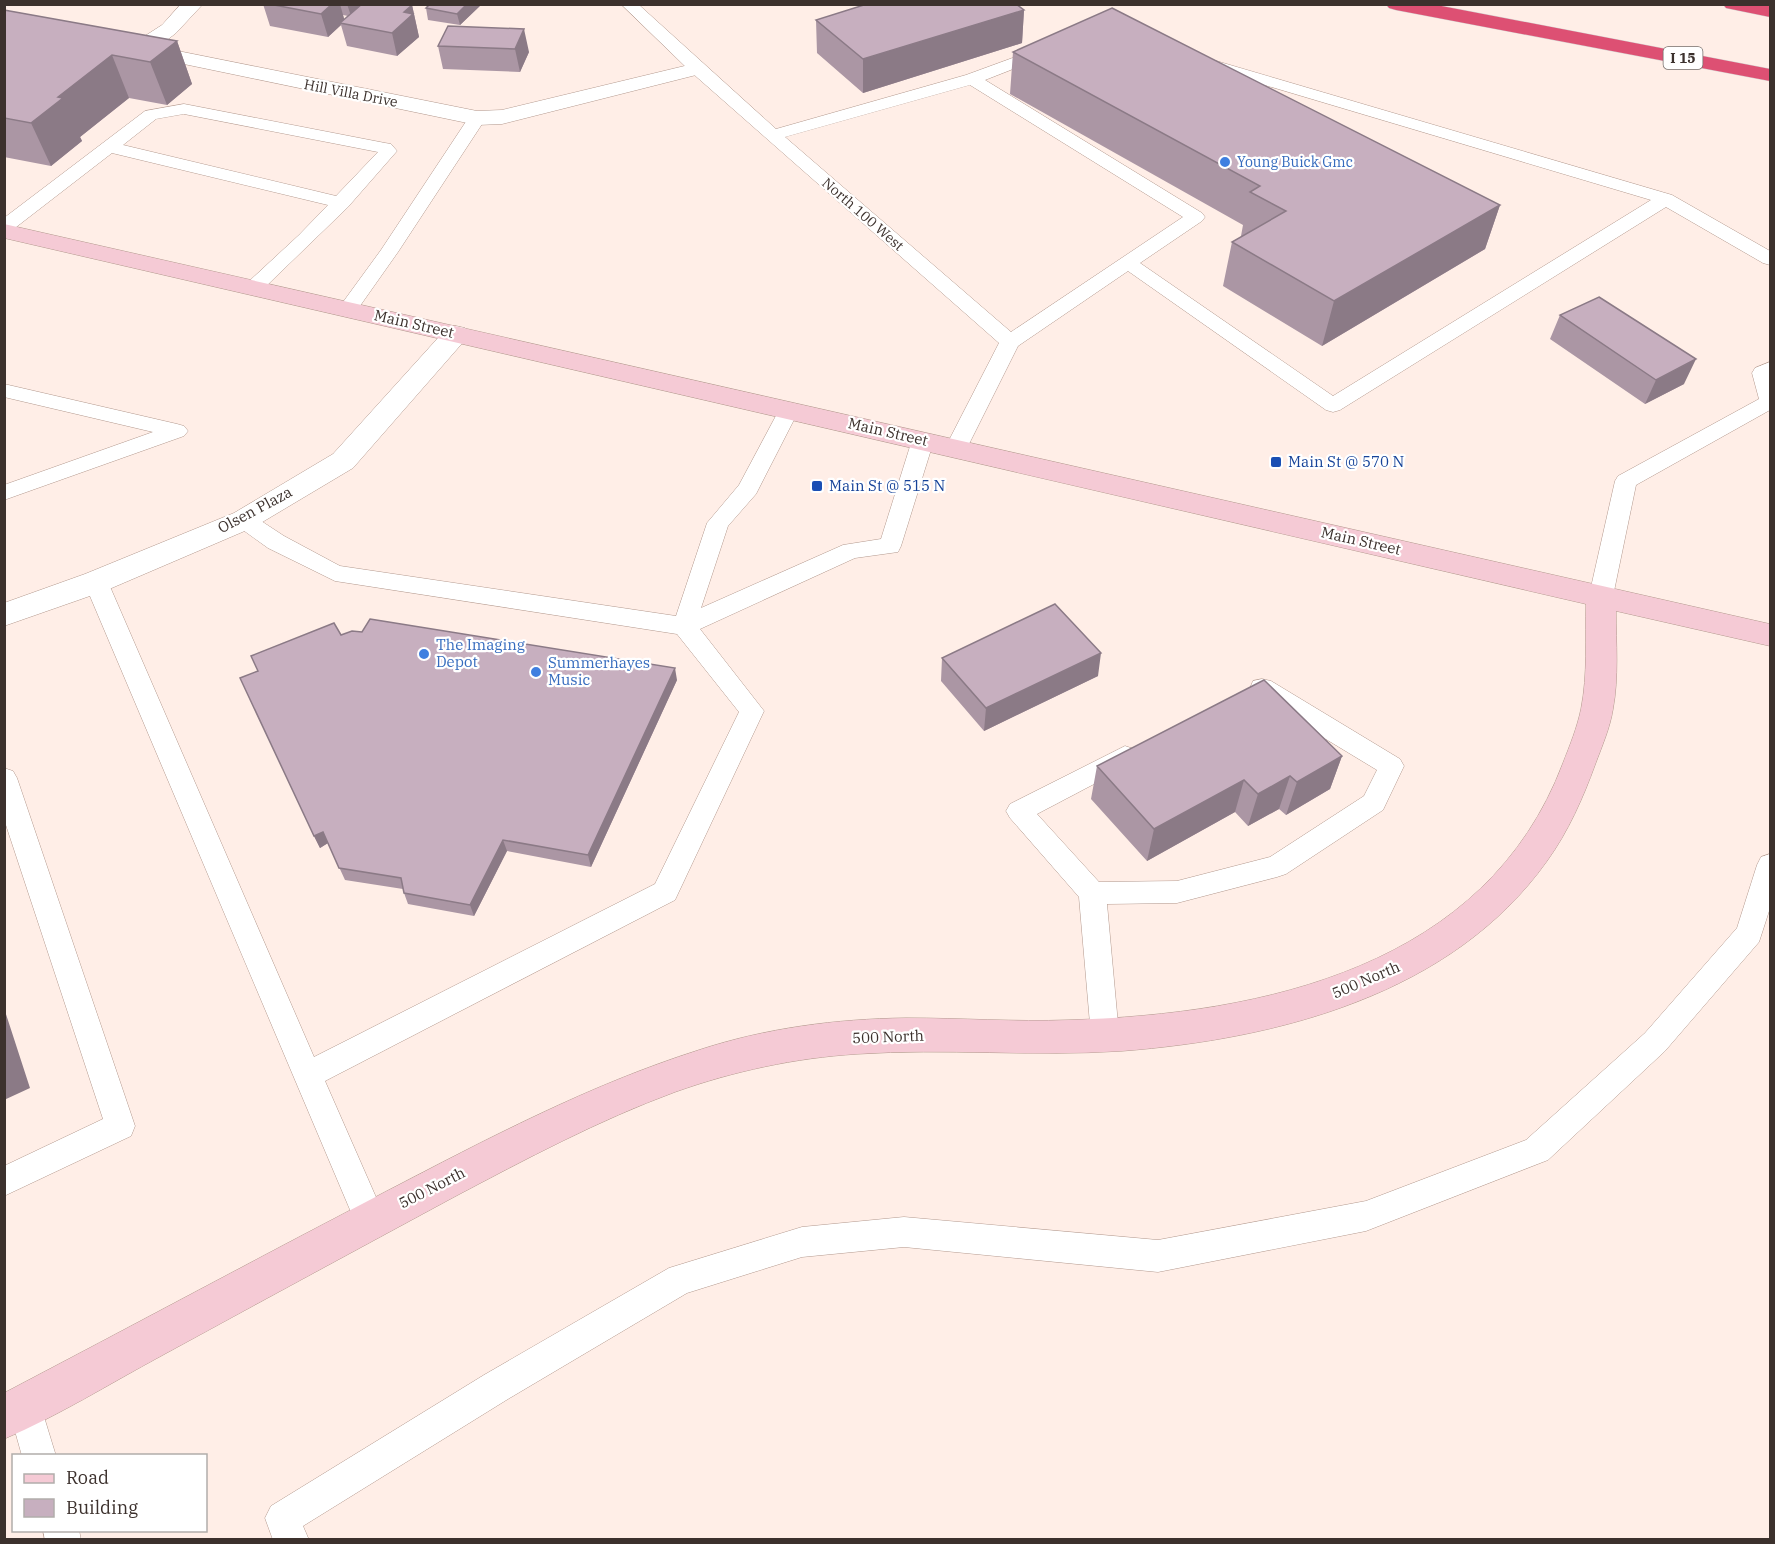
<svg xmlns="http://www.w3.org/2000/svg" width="1775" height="1544" viewBox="0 0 1775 1544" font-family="'IBM Plex Serif',serif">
<rect width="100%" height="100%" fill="#ffeee7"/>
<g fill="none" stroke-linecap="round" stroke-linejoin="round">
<g stroke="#b3998e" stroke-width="1">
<path id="lane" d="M621 4H638L776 129 966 75 1037 49H1049L1051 52 1049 55 985 80 1202 213 1205 217 1202 221 1140 263 1333 396 1651 200 1201 66 1199 63 1201 60H1213L1672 195 1770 251V265L1763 263 1666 207 1340 410 1333 412 1326 410 1128 271 1018 346 967 448 964 453 956 455 948 453 945 448 999 343 691 72ZM970 85 1183 217 1011 332 785 137Z
M184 104 385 143 391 144 397 151 348 207 259 293H245L242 289 245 285 299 235 328 205 112 153 11 231 4 232V218L145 111ZM184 114 378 152 336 196 123 145 156 119Z
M477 113 483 114 486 118 398 252 355 313H341L338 309 381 250 471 114Z
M1770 362V410L1636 485 1613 596 1609 602 1601 604 1593 602 1589 596 1615 481 1618 476 1759 399 1752 373 1755 368Z
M4 384 177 424 184 426 188 431 184 436 4 500V485L153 432 4 397Z
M789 403 796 405 799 410 756 494 728 526 701 608 843 545 881 539 912 440 916 435 923 433 930 435 934 440 901 546 898 552 855 558 700 629 764 711 675 900 325 1081 386 1220 381 1231 370 1235 359 1231 84 582 88 576 96 574 104 576 108 582 314 1057 655 884 739 712 677 634 335 581 268 548 236 525 233 520 236 515 244 512 252 515 284 536 340 566 676 616 707 523 739 485 779 410 782 405Z
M1262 679 1271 681 1400 759 1404 766 1383 810 1286 874 1277 877 1177 903 1107 904 1119 1035 1115 1044 1105 1048 1095 1044 1091 1035 1079 897 1010 818 1006 811 1010 804 1125 746 1134 749 1138 756 1134 763 1037 814 1099 882 1177 881 1270 857 1364 796 1377 770 1253 695 1250 688 1253 681Z
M4 768 13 771 17 778 135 1126 131 1136 4 1196V1166L103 1119 4 819Z
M1770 854V908L1759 942 1665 1051 1548 1160 1366 1231 1158 1272 904 1247 802 1257 687 1293 508 1399 303 1526 309 1540H273L265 1518 271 1506 484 1375 669 1268 802 1227 904 1217 1158 1240 1366 1201 1526 1140 1645 1033 1737 928 1757 865 1761 857Z
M25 1389 37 1394 56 1456H22L8 1406 13 1394Z
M43 1530H79L81 1540H45Z"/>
</g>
<g stroke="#b3998e" stroke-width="1">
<path id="street" d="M181 4H203L176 33 158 47 477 111 502 110 697 63 704 65 708 69 704 73 502 124 477 125 131 53 128 49 131 45 162 25Z
M456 326 465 328 469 334 465 340 353 468 254 527 107 590 4 626V603L85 574 234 513 333 454 447 328Z"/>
</g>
<g stroke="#b3998e" stroke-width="1">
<path id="secondary" d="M4 224 1770 624V646L1616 611C1616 643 1619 677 1613 709 1610 728 1602 746 1595 765 1583 798 1568 832 1547 861 1452 995 1277 1039 1122 1051 1034 1057 946 1048 857 1054 795 1058 734 1071 675 1092 599 1120 526 1159 454 1197 356 1250 258 1303 161 1356 109 1384 58 1416 4 1439V1393C132 1326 258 1258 385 1192 487 1139 589 1085 699 1050 766 1028 836 1019 906 1018 961 1018 1015 1022 1069 1020 1264 1014 1486 967 1563 763 1570 745 1577 728 1581 709 1588 674 1585 638 1586 604L4 238Z"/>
</g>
<g stroke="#d4d2d1" stroke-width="1">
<path id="highway" d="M1386 4H1431L1770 69V81L1396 10 1389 8Z
M1723 4 1770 5V17L1726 8Z"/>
</g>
<use href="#lane" fill="#fff" fill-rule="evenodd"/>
<use href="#street" fill="#fff" fill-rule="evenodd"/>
<use href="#secondary" fill="#f5cad5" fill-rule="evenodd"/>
<use href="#highway" fill="#dd5073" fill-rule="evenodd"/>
</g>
<path fill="#ab96a4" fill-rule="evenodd" d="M263 4 412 5 419 37 397 56 347 46 341 25 328 37 270 26ZM343 15 348 16 344 20Z
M482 4 460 25 428 20 426 8Z
M4 10 177 41 192 84 167 105 129 98 80 137 82 141 51 166 4 157Z
M1024 10 1022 43 863 93 817 53 816 20Z
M448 26 529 52 520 72 443 69 438 46Z
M1013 52 1500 205 1485 249 1322 346 1223 286 1232 242 1242 236H1241L1243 225 1010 94Z
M1560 315 1684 384 1645 404 1550 339Z
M341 635 677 680 591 867 507 851 474 916 408 904 404 893 403 889 345 880 328 843 320 848 314 836 258 671Z
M942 658 1098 676 984 731 941 681Z
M1342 756 1330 789 1286 815 1279 809 1248 826 1235 812 1147 861 1091 799 1097 766Z"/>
<path fill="#8b7a86" d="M328 4H340L345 22 340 23 341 25 328 37 321 14Z
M347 4H361L362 7 351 16Z
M467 4H482L460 25 457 14Z
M412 5 419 37 397 56 392 33 404 12Z
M1024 10 1022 43 863 93V59Z
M524 29 529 52 520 72 515 49Z
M177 41 192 84 167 105 150 62Z
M112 55 129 98 80 137 82 141 51 166 31 123 58 97Z
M1500 205 1485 249 1322 346 1334 301Z
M1696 359 1684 384 1645 404 1656 380Z
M1101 653 1098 676 984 731 986 708Z
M675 668 677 680 591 867 588 855Z
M1342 756 1330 789 1286 815 1297 782Z
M1290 776 1279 809 1248 826 1258 794Z
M1244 780 1235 812 1147 861 1154 829Z
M323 832 328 843 320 848 314 836Z
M503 840 507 851 474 916 470 905Z
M4 1008 30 1088 4 1100Z"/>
<path fill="#c7afbf" stroke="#8b7a86" stroke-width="1.5" d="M269 4H332L321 14Z
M362 4 412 5 404 12 413 14 392 33 340 23Z
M430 4H467L457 14 426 8Z
M867 4H1016L1024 10 863 59 816 20Z
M1112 8 1500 205 1334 301 1232 242 1286 211 1250 192 1260 186 1013 52Z
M4 10 177 41 150 62 112 55 58 97 63 98 31 123 4 118Z
M448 26 524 29 515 49 438 46Z
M1599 297 1696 359 1656 380 1560 315Z
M1055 604 1101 653 986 708 942 658Z
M370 619 675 668 588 855 503 840 470 905 404 893 401 878 339 868 323 832 314 836 240 678 258 671 251 656 334 623 341 635 352 631 362 632Z
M1264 680 1342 756 1297 782 1290 776 1258 794 1244 780 1154 829 1097 766Z"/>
<g fill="#3f7fe0" stroke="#fff" stroke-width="2">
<circle cx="1225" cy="162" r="6"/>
<circle cx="424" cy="654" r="6"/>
<circle cx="536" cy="672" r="6"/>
</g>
<g fill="#1a4fb4" stroke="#fff" stroke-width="2">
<rect x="1270" y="456" width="12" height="12" rx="3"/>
<rect x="811" y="480" width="12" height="12" rx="3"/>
</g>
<g text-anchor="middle" stroke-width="4.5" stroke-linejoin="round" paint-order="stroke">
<rect fill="#fff" stroke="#766f6c" stroke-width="1.5" x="1663.5" y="47" width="39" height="22" rx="4.5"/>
<g font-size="14" font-weight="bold" fill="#3c312d">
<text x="1683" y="63">I 15</text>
</g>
<g font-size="14" fill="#3c312d" stroke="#fff">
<text transform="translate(351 93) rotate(11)" y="5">Hill Villa Drive</text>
<text transform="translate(863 214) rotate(41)" y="5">North 100 West</text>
</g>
<g font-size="14" fill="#366cbe" stroke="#fff" text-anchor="start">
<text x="1237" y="167">Young Buick Gmc</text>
</g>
<g font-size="15" fill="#3c312d" stroke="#fff">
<text transform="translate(414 324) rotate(13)" y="5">Main Street</text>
<text transform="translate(888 432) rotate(13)" y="5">Main Street</text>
<text transform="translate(255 510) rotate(-28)" y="5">Olsen Plaza</text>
<text transform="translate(1361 541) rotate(13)" y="5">Main Street</text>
<text transform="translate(1366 980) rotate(-23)" y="5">500 North</text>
<text transform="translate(888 1037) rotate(-2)" y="5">500 North</text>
<text transform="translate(432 1188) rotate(-27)" y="5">500 North</text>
</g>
<g font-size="15" fill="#164399" stroke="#fff" text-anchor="start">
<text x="1288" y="467">Main St @ 570 N</text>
<text x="829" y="491">Main St @ 515 N</text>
</g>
<g font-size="15" fill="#366cbe" stroke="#fff" text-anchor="start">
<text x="436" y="650">The Imaging<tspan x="436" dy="17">Depot</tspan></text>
<text x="548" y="668">Summerhayes<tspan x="548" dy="17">Music</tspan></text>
</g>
</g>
<rect width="1775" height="1544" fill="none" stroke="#3c312d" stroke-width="12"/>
<rect x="12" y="1454" width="195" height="78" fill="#ffffff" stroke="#b1adab" stroke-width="1.5"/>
<rect x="24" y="1474" width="30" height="9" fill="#f5cad5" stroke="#b1adab" stroke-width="1.5"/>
<text x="66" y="1484" font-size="18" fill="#3c312d">Road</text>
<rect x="24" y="1499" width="30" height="18" fill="#c7afbf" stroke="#b1adab" stroke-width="1.5"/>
<text x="66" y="1514" font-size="18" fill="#3c312d">Building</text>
</svg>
